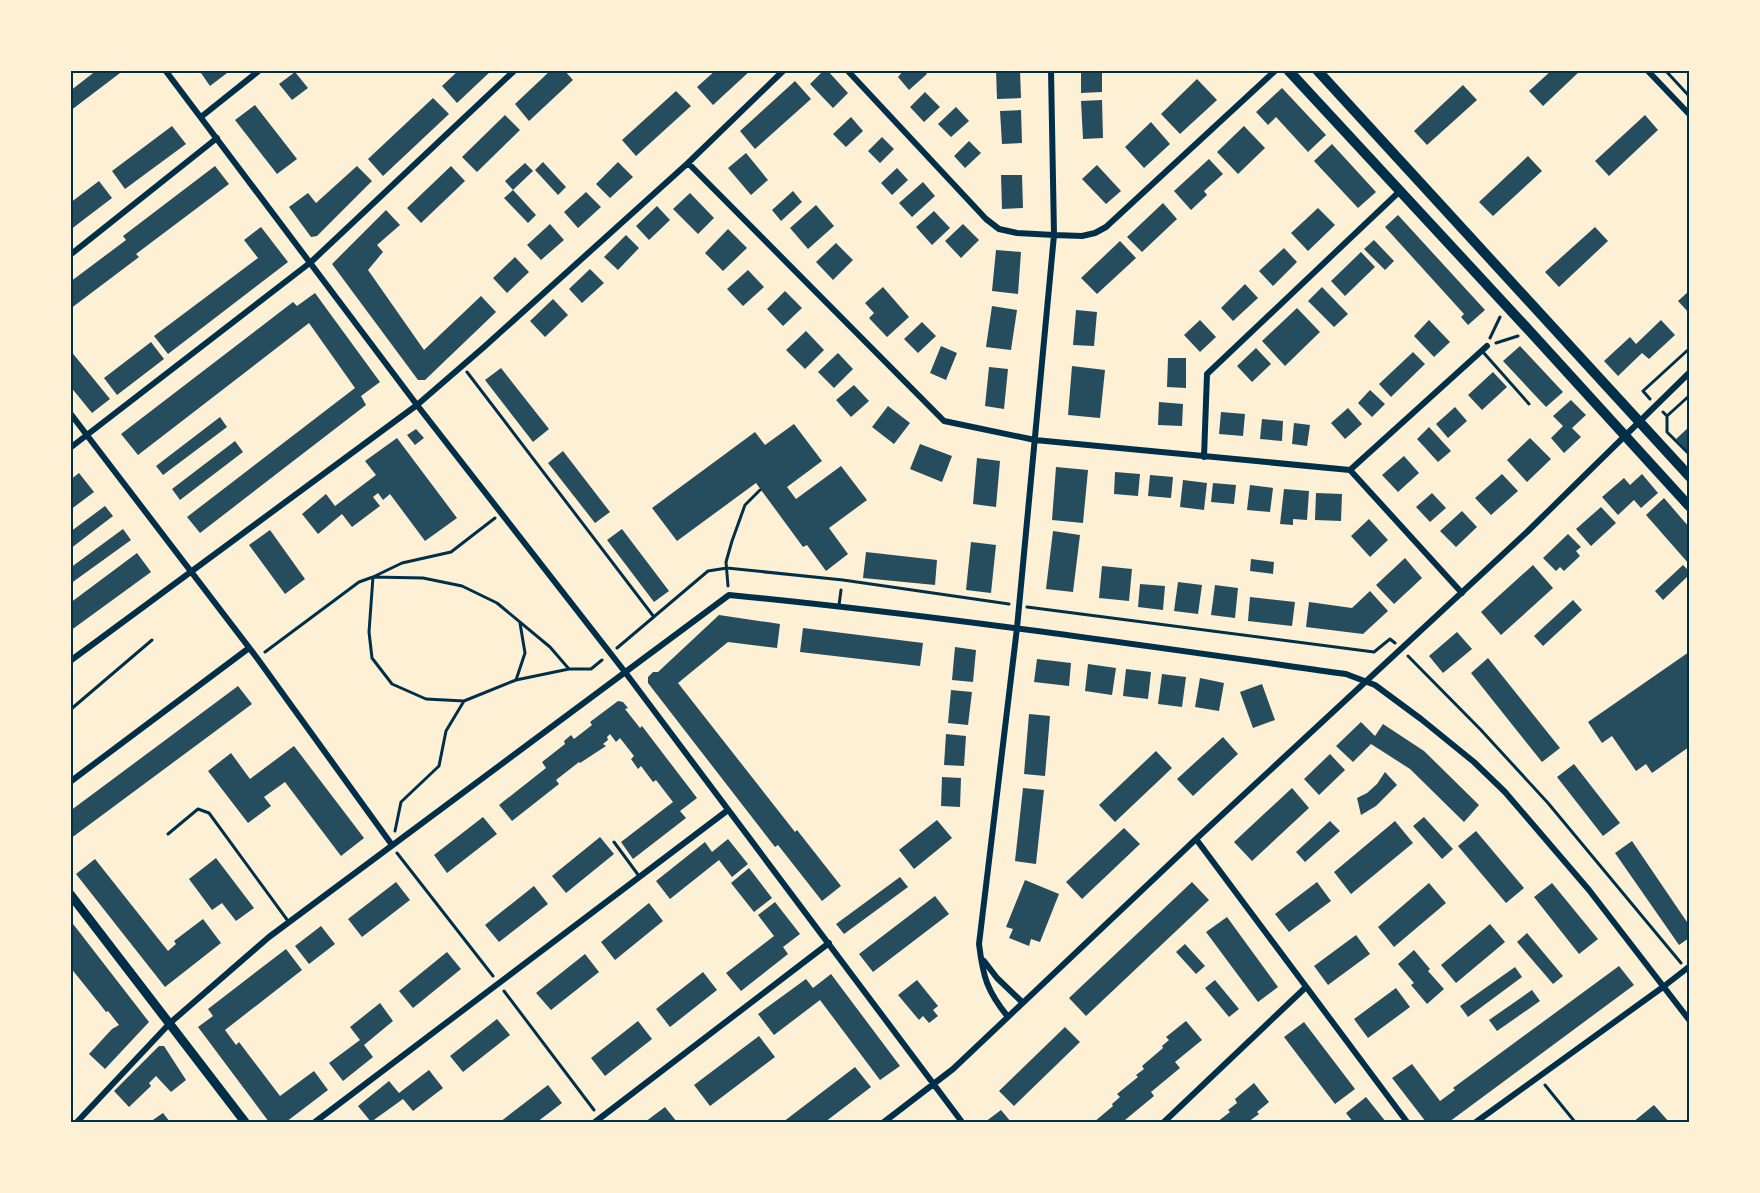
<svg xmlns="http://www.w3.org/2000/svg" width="1760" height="1193" viewBox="0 0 1760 1193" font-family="Literata,serif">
<rect width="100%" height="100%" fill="#fdf0d5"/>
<path fill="#264d5e" d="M97 70H124L70 111V91Z
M199 70H225L227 73 210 86Z
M459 70H492L457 103 442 86Z
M551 70H564L573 80 529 121 515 104Z
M716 70H751L713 105 697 87Z
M824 70H827L848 93 833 108 810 84Z
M904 70H924L927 74 909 90 898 77Z
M996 70H1020L1021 98 997 99Z
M1081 70H1102V92L1081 93Z
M1552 70H1581L1543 106 1529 91Z
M295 72 308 88 292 100 279 84Z
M1197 79 1217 100 1180 134 1161 114Z
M795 81 811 99 755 149 740 131Z
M1463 85 1477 100 1427 145 1414 131Z
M1282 88 1326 135 1308 152 1276 117 1268 125 1256 112Z
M676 91 691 106 636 156 622 140Z
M925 92 940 107 924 122 910 107Z
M433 98 449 114 383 176 368 159Z
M1102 100 1103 138 1083 139 1081 101Z
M255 105 297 159 277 174 235 120Z
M956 107 969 121 951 137 938 124Z
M1021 110 1022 143 1002 144 1000 111Z
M505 115 520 130 477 172 462 157Z
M1645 115 1658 130 1609 176 1595 161Z
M851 117 863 131 846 147 833 134Z
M1151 122 1170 144 1144 168 1125 147Z
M172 126 186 144 125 189 112 171Z
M1244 126 1265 148 1238 174 1217 152Z
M882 137 894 149 880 163 868 151Z
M969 141 981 153 965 168 954 156Z
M1332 144 1376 192 1358 208 1314 161Z
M746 153 768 180 751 195 728 168Z
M1528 156 1542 171 1493 216 1479 202Z
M1209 159 1223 174 1204 191 1207 195 1191 210 1174 191Z
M543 162 566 187 558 195 535 170Z
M618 162 633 177 610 198 596 184Z
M525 163 533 171 513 190 505 181Z
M1097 165 1121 191 1106 204 1082 179Z
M215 166 229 184 136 254 139 257 70 309V282L126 240 123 236Z
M357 166 372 181 317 236 311 237 289 207 308 193 316 203Z
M451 166 465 181 421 223 407 208Z
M897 168 908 180 892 195 881 183Z
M1001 175H1022L1023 208 1002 209Z
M99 181 112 198 70 230V203Z
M923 182 935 196 912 217 899 203Z
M513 190 536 215 528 223 504 198Z
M793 191 802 202 781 221 772 210Z
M586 192 601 207 578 228 564 212Z
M690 193 714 218 698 234 673 209Z
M1163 203 1177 219 1142 252 1127 237Z
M816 205 834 226 808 249 790 228Z
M657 206 670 220 649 240 636 226Z
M1318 208 1335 225 1308 251 1291 233Z
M386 210 400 225 377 245 383 252 368 270 424 350 481 296 496 312 425 380H418L332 264Z
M934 211 950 228 932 245 916 227Z
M1398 215 1485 310 1468 325 1461 317 1464 314 1385 227Z
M550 224 564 240 541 260 527 245Z
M963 224 979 240 961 258 945 241Z
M261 227 288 262 168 354 154 336 258 258 244 240Z
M1595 227 1608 241 1559 287 1545 272Z
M728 229 747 248 723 271 705 253Z
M626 235 639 248 618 270 604 257Z
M1374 240 1394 261 1385 270 1364 249Z
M1120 241 1136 258 1097 294 1081 278Z
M836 243 853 260 833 280 816 262Z
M1284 248 1297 262 1273 286 1259 271Z
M996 250 1021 252 1018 294 992 291Z
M1361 252 1375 267 1345 296 1331 281Z
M515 257 529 272 507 293 493 278Z
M590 269 604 283 582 303 569 289Z
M748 270 764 287 743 306 727 289Z
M1245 284 1258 298 1233 321 1221 308Z
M883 287 909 317 887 337 869 318 874 313 865 303Z
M1322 287 1348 314 1334 327 1308 301Z
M785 291 802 308 783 326 767 309Z
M1689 291V313L1678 301Z
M315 293 380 382 361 396 366 405 200 533 187 517 355 388 309 323 138 455 121 434 293 302 297 306Z
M553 299 568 315 545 337 530 321Z
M992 306 1017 310 1011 350 986 347Z
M1297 308 1320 332 1285 366 1262 341Z
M1076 310 1097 312 1094 346 1073 345Z
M1200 320 1216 337 1200 352 1184 335Z
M1429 320 1450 342 1434 357 1414 336Z
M1661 320 1675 335 1649 359 1642 353 1618 376 1604 361 1630 337 1636 344Z
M922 322 936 336 918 353 904 339Z
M806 331 824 350 805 369 786 350Z
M151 342 164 359 117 395 104 378Z
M941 346 957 353 946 380 930 373Z
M1520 346 1563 392 1546 407 1503 361Z
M1256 348 1271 364 1252 382 1237 366Z
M70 350 110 399 92 413 70 386Z
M1413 352 1425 364 1391 397 1379 384Z
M838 353 853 369 834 388 818 372Z
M1168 358H1186V388L1167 387Z
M1072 366 1105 370 1100 418 1068 415Z
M989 367 1008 369 1004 409 985 406Z
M501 368 549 429 533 442 485 380Z
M1493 372 1507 387 1482 410 1468 395Z
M854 385 869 401 851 417 836 400Z
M1370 390 1385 404 1372 417 1358 403Z
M1571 400 1586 415 1572 428 1581 437 1564 453 1551 438 1563 426 1553 416Z
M1159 402 1183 404 1182 426 1158 425Z
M888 406 910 423 894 444 872 427Z
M1455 407 1467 421 1448 438 1436 424Z
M1348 408 1362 424 1345 439 1331 423Z
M1221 412 1245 414 1243 436 1219 434Z
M220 417 227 427 163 475 156 466Z
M1262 419 1283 421 1282 441 1260 439Z
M1294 423 1310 425 1307 446 1292 444Z
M794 424 822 461 787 487 796 499 841 466 867 500 829 528 848 554 826 571 807 545 803 547 756 483 677 541 652 508 755 432 765 445Z
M1429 427 1451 451 1438 462 1417 439Z
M1689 427V453L1676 439Z
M416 429 424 438 415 445 407 435Z
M397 438 457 518 425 541 390 494 383 500 378 493 373 497 380 506 352 527 342 514 318 534 302 514 326 494 335 506 376 475 365 461Z
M1530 438 1551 459 1527 482 1507 460Z
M235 441 243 452 180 500 172 489Z
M920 444 952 456 942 482 910 469Z
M563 451 610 512 595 523 548 463Z
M1404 456 1419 473 1398 492 1382 475Z
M977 458 1000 461 996 507 973 504Z
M1056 467 1088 470 1083 523 1052 520Z
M1115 472 1140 474 1138 496 1114 494Z
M79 473 94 492 70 510V480Z
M1502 474 1518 491 1491 515 1475 498Z
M1642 474 1658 493 1641 508 1634 500 1618 515 1602 497 1624 478 1630 485Z
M1150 475 1173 477 1171 498 1148 496Z
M1183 480 1207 483 1204 510 1180 507Z
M1213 483 1236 485 1234 504 1211 502Z
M1250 485 1273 488 1270 512 1247 510Z
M1284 489 1309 491 1307 520 1293 519V525L1280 524Z
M1316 493 1342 494 1341 521 1315 520Z
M1432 493 1446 508 1430 522 1416 507Z
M1664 498 1689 527V564L1646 515Z
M105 506 113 516 70 549V532Z
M1601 507 1616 523 1591 546 1576 529Z
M1462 511 1477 527 1456 547 1440 531Z
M1369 519 1388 540 1370 557 1351 536Z
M123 529 131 540 70 584V568Z
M622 529 669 591 654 602 607 540Z
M270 530 305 579 285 594 249 545Z
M1053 531 1080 535 1073 592 1046 589Z
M1568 534 1581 547 1576 551 1580 556 1564 571 1560 567 1556 571 1543 558Z
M971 542 996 545 991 593 966 590Z
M866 552 937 560 935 585 863 578Z
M137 553 151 572 70 631V603Z
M1405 558 1422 578 1394 604 1376 585Z
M1251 559 1274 562 1273 574 1250 571Z
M1533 565 1553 588 1501 635 1481 612Z
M1683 565 1689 571V575L1663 600 1655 591Z
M1102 566 1132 569 1129 601 1099 598Z
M1178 582 1202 585 1198 614 1174 611Z
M1140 584 1165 586 1163 610 1138 607Z
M1215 585 1238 588 1235 618 1211 615Z
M1370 591 1388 611 1363 634 1306 627 1309 602 1352 608Z
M1250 597 1295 602 1292 626 1248 621Z
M1573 600 1582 610 1543 646 1534 636Z
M719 615 780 624 777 648 728 642 678 683 795 832 797 830 841 886 822 901 778 845 775 847 648 683V677L653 672H658Z
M803 628 923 643 920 666 800 652Z
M1457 632 1472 649 1443 673 1429 656Z
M955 647 976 650 973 682 952 680Z
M1689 652V747L1652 773 1646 764 1636 771 1612 736 1602 743 1588 722Z
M1488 658 1560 748 1542 762 1471 673Z
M1037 659 1071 663 1069 686 1034 682Z
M1088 664 1116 668 1112 695 1085 691Z
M1126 669 1151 672 1148 699 1123 696Z
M1162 674 1186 677 1182 707 1158 704Z
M1200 678 1224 683 1219 711 1195 707Z
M1262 684 1275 720 1253 728 1240 692Z
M238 686 252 704 70 839V811Z
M951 690 972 692 968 725 948 723Z
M618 701 623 702 628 708 625 709 640 728 642 726 697 798 680 811 686 818 633 859 621 842 673 802 656 780 653 782 641 766 638 769 631 759 634 756 620 738 616 742 610 734 607 737 608 740 603 744 606 746 580 763 579 762 556 780 559 784 512 821 499 805 546 768 542 762 565 744 564 741 571 735 574 739 592 725 590 722Z
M1029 714 1050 716 1045 776 1024 774Z
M1361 722 1375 736 1383 724 1424 751 1479 805 1464 822 1410 769 1371 744 1353 762 1336 746Z
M946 734 966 736 964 766 944 765Z
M1223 737 1238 754 1193 796 1177 779Z
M294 746 364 838 341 856 285 782 264 797 271 806 248 823 208 771 231 753 250 779Z
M1156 751 1172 768 1115 822 1099 805Z
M1330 754 1345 770 1319 795 1304 779Z
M1574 764 1620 823 1603 836 1557 777Z
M1385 772 1397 785 1376 806 1361 815 1357 798 1367 793 1377 784Z
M942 777 961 778 960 807 941 806Z
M1023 788 1044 790 1036 864 1015 861Z
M1292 788 1309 808 1252 861 1234 842Z
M483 817 497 834 447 873 434 855Z
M1424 817 1453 849 1442 859 1413 826Z
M937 820 952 838 914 869 899 850Z
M1330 821 1340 831 1305 862 1296 852Z
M1395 821 1413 843 1351 894 1334 872Z
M1124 828 1140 844 1082 899 1066 882Z
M1476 831 1524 888 1506 903 1458 846Z
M600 837 614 854 566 893 552 876Z
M728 839 748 864 732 877 719 860 670 899 656 881 705 842 712 852Z
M1632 841 1689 925V938L1679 945 1615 853Z
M216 858 254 908 236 921 222 903 212 910 189 879Z
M95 859 168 951 176 944 174 941 203 919 221 943 165 987 76 874Z
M749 868 772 898 754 912 731 883Z
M900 877 908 887 844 934 836 924Z
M1025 880 1059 894 1040 942 1031 939 1029 946 1009 938 1013 929 1006 927Z
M396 882 410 900 362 937 348 919Z
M1192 882 1209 900 1086 1016 1069 998Z
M1317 882 1331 901 1289 932 1275 914Z
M1429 883 1446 903 1394 947 1378 927Z
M1552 883 1598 939 1579 954 1534 897Z
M534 886 548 904 499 942 485 925Z
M935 896 949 914 873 972 859 954Z
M775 902 800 934 783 947 788 954 741 991 726 973 774 936 758 915Z
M649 903 663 921 615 960 601 942Z
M1227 917 1278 987 1258 1002 1206 932Z
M70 920 149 1022 105 1069 89 1054 112 1029 119 1025 108 1011 106 1012 99 1003 70 967Z
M1490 924 1505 942 1456 983 1441 965Z
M321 926 335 944 309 964 295 946Z
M1527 933 1563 976 1553 984 1517 942Z
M1356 935 1370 954 1328 985 1314 966Z
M1185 944 1205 966 1196 974 1176 952Z
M286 949 302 970 225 1030 236 1045 239 1042 280 1096 314 1071 328 1090 286 1122H269L198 1027 213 1016 208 1009Z
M1414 950 1430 969 1428 971 1444 989 1427 1004 1411 985 1414 983 1398 964Z
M447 952 461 969 413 1008 399 991Z
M585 954 599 972 551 1010 536 993Z
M1619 966 1634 985 1449 1122H1426L1392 1078 1412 1064 1440 1101 1455 1090 1453 1088Z
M1515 967 1522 977 1468 1017 1460 1006Z
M703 972 717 990 670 1027 656 1009Z
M831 974 900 1066 880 1080 820 1000 774 1035 758 1014 806 979 813 988Z
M917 980 938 1006 933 1010 938 1016 929 1023 923 1016 919 1020 898 995Z
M1215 980 1239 1009 1229 1017 1205 988Z
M1396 988 1410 1007 1368 1038 1354 1019Z
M1532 990 1540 1001 1497 1031 1489 1020Z
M380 1003 393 1021 364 1045 373 1057 343 1081 329 1063 360 1040 350 1027Z
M497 1019 510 1035 463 1072 450 1056Z
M638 1021 652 1039 605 1076 591 1058Z
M1186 1021 1202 1040 1175 1062 1180 1068 1151 1092 1154 1096 1125 1120 1127 1122H1094L1113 1106 1112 1104 1120 1097 1117 1094 1138 1077 1136 1075 1144 1069 1142 1066 1163 1048 1162 1046 1169 1040 1166 1037Z
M1304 1022 1355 1089 1335 1104 1284 1037Z
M1065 1027 1080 1042 1014 1106 999 1091Z
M759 1036 775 1057 710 1106 694 1085Z
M159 1046H164L186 1080 171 1092 156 1076 149 1083 151 1086 129 1107 114 1091Z
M855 1067 871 1087 825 1122H783Z
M429 1070 443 1088 413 1111 403 1099 371 1122 358 1106 389 1081 399 1093Z
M1254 1083 1269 1102 1257 1112 1259 1114 1248 1122H1217L1230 1112 1228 1110 1237 1103 1235 1099Z
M548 1085 562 1103 537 1122H500Z
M1366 1097 1386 1122H1353L1346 1113Z
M1654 1105 1669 1122H1633Z
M665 1107 677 1122H645Z
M1001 1110 1011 1122H985Z
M163 1113 170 1122H150Z"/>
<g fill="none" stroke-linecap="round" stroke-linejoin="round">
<path stroke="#003049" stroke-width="3" d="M1665 70 1690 97
M1490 338 1500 317
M1496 343 1518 336
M467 372 654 617
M1650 399 1643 391 1690 348
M1663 412 1667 416 1690 395
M1667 416V432L1690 455
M495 518 451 552 402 563 373 577 369 632 372 658 392 684 426 699 464 701 516 680 525 653 520 623
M728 586 726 562 732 541 745 505 760 490
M1027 607 1374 652 1390 639 1395 643
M617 648 708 571 727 568 843 580 1009 604
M265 652 359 582 373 577 423 578 462 586 497 603 550 647 569 669
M1408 656 1481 730 1548 803 1681 963
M516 680 569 669H591L602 660
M70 710 152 640
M395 831 401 802 439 766 446 731 464 701
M397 853 493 976
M504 991 594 1110
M1545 1085 1575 1122"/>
<path stroke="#003049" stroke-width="3" d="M1483 352 1529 404
M839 605 841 590
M168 834 198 809 209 813 288 921
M614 842 639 876"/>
<path stroke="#003049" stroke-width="6" d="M165 70 417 405 625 672 962 1122
M847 70 986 219 999 229 1017 233 1054 235 1082 236 1095 233 1106 227 1276 70
M1647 70 1690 115
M201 117 260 70
M688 163 944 421 1035 440 1350 470 1462 593
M70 255 217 138
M70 413 257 658 392 845
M70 448 311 262 515 70
M1204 457 1207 374 1400 191
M1350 470 1487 346
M70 661 417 405 484 347 688 163 784 70
M70 782 249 648
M1196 839 1407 1122
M984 961 997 978 1022 1002
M1008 1017C987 991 983 977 979 944L1017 628 1054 235 1051 70
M77 1122 170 1023 269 937 729 595C935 615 1140 645 1346 674L1375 685 1421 719 1474 762 1505 792 1589 890 1690 1021
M315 1122 728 810
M595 1122 829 943
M884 1122 953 1069 1196 839 1527 532 1690 372
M1164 1122 1306 987
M1476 1122 1663 987 1690 966"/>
<path stroke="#003049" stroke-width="9" d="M70 894 245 1122"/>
<path stroke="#003049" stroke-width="10" d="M1288 70 1525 326 1690 507
M1317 70 1690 477"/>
</g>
<rect width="1760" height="1193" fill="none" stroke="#fdf0d5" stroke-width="144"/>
<rect x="72" y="72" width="1616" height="1049" fill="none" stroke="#003049" stroke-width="2"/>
</svg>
